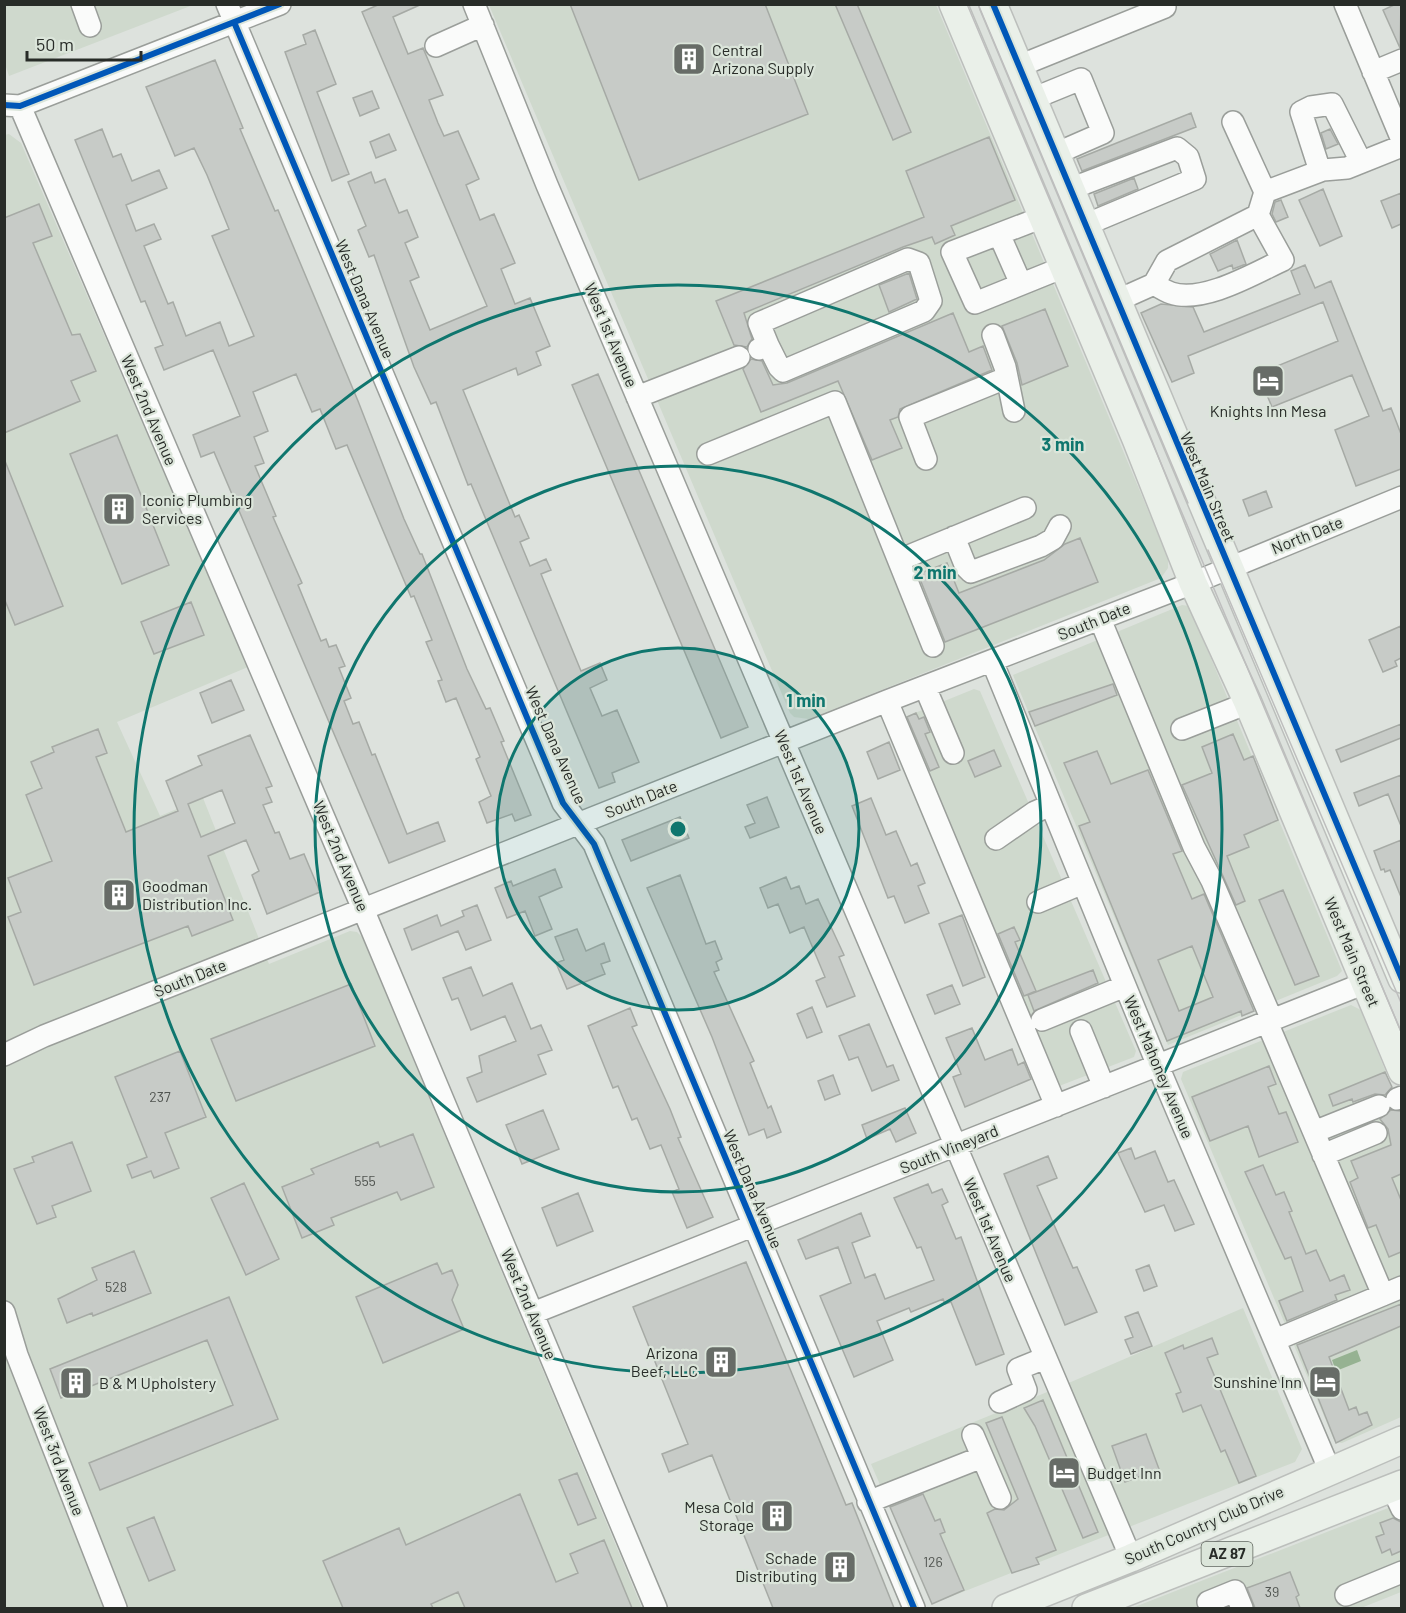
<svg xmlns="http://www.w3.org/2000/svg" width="1406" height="1613" viewBox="0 0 1406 1613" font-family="Barlow,sans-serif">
<rect width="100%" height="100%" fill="#dde2dd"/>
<path fill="#cfd9cd" d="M5 5H193L9 76 5 64Z
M489 5H936L1168 558V568L1161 578 809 719 794 717 790 713Z
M9 134 21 143 248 667 117 722 160 816 203 798 269 964 350 931 357 932 362 937 642 1608H5L4 135Z
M1182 605 1189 606 1342 971 1337 976 1168 1045 1013 675Z
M974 689 980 691 1136 1051 1134 1057 1054 1088 900 719Z
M1351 1005 1361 1010 1401 1110V1417L1342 1443 1335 1442 1181 1079 1183 1072Z
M1243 1308 1302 1449 1295 1462 932 1604 871 1464 1057 1388Z
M1401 1503V1592L1361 1608H1132Z"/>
<path fill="#96b292" d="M1357 1350 1361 1361 1336 1371 1332 1360Z"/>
<path fill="#c7cbc7" stroke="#a6aaa5" stroke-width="1.5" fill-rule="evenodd" d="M380 4H422L393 17 408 54 423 48 443 95 429 100 438 123 444 136 458 131 479 179 466 185 480 220 494 214 515 263 501 269 515 304 530 298 550 346 536 352 541 365 518 375 516 368 463 390 515 517 519 515 529 538 520 542 530 566 546 559 551 570 541 574 581 671 600 663 607 680 590 688 602 716 617 710 639 762 612 773 615 782 599 788 471 484 468 485 436 402 431 404 414 367 374 255 369 257 358 230 366 226 348 182 371 172 375 183 385 179 399 213 407 210 418 237 405 243 419 277 410 281 430 330 487 306 362 12Z
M570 4H765L808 114 639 180Z
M835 4H857L911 132 893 140Z
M1396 4H1401L1400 48 1383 10Z
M315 30 336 84 317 92 349 174 332 181 285 52 306 44 303 35Z
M215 60 243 128 240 129 275 211 278 210 358 401 404 519 420 554H422L467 669 486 709 490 708 504 741 501 742 531 815 515 821 512 814 487 823 479 802 491 796 476 759 480 757 456 698 446 702 438 681 442 680 426 642 432 640 414 596 411 597 347 445 336 449 320 409 312 412 296 374 253 392 268 431 254 437 264 463 255 466 276 516 273 517 302 583 298 585 321 641 326 639 329 647 336 645 345 666 339 668 351 698 344 701 353 724 359 722 372 755 375 754 407 834 438 822 445 841 389 863 214 452 201 457 193 435 240 416 225 379 213 350 164 370 155 348 163 345 145 301 141 302 75 140 102 129 113 157 121 154 132 181 159 170 167 188 126 205 136 231 154 224 161 239 144 246 168 304 173 302 186 336 220 322 229 346 254 336 212 236 229 229 207 175 194 148 175 156 146 87Z
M372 91 379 108 360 116 353 98Z
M1191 113 1196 127 1082 171 1077 159Z
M1330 129 1338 144 1326 149 1321 133Z
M389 134 396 150 376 158 370 142Z
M989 137 1015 200 951 226 955 235 935 244 932 237 903 247 744 313 752 339 747 347 734 345 716 301 924 217 906 171Z
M1134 178 1138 189 1098 206 1094 194Z
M1323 189 1342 236 1320 246 1299 200Z
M1401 193V224L1392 228 1381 201Z
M1281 200 1288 217 1276 222 1272 214 1275 202Z
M39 204 52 236 33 243 72 335 80 334 96 371 71 381 80 401 4 433V218Z
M1237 240 1246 264 1233 269 1232 265 1218 271 1210 254Z
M1305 265 1315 288 1331 281 1383 411 1391 408 1401 434V469L1356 486 1335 430 1369 416 1352 375 1272 407 1258 374 1338 341 1323 302 1188 356 1194 373 1172 382 1141 313 1161 304 1193 307 1204 332 1300 294 1291 271Z
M909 273 917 299 889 312 879 285Z
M1045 309 1068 366 1022 385 1017 363 1002 326Z
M953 313 969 352 983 346 992 370 900 409 898 417 890 420 902 448 872 460 838 381 761 412 743 369 751 359 762 361 773 385 787 383Z
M598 374 748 727 721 738 572 385Z
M117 435 169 565 122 584 70 454Z
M5 461 63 606 15 625 4 598Z
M1266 491 1272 507 1249 516 1243 500Z
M1080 538 1098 582 945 642 918 574 947 563 959 593 1044 560 1065 544Z
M191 602 204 635 154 654 141 622Z
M1401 626V658L1395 661 1397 666 1383 672 1369 640Z
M231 680 244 710 212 723 200 693Z
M1113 684 1117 695 1035 726 1029 712Z
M916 713 919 719 924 717 930 732 925 734 939 767 930 771 907 717Z
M1401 724V738L1341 762 1336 750Z
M98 729 107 753 96 757 126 832 178 811 166 781 202 765 198 756 250 735 272 786 266 788 272 802 263 805 275 833 279 832 290 859 304 854 320 892 267 914 252 875 259 871 246 840 208 856 233 920 192 936 188 926 34 985 8 917 21 912 8 878 52 861 26 795 42 788 31 762 54 752 52 747ZM222 790 235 823 201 837 188 804Z
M1233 734 1244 760 1253 756 1278 820 1244 835 1249 847 1227 856 1245 901 1236 905 1182 785 1212 773 1202 747Z
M889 742 900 770 878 779 867 752Z
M994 750 1001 766 975 777 968 761Z
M1097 751 1111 784 1148 770 1182 851 1173 854 1192 899 1204 894 1254 1011 1242 1016 1241 1011 1167 1041 1079 826 1090 822 1064 763ZM1192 946 1213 997 1179 1011 1158 960Z
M1401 775V826L1388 794 1359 806 1354 793Z
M767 797 779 827 750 838 745 827 755 823 747 805Z
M871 798 886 835 896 831 911 866 917 863 925 883 918 886 929 913 905 923 894 896 888 898 852 806Z
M680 817 689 838 631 861 622 840Z
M1401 840V897L1390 870 1385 872 1384 869 1381 870 1374 851Z
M555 869 562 887 539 897 552 929 535 936 525 911 507 918 495 888 511 881 513 886Z
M680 875 706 944 715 941 722 959 716 962 719 970 714 972 754 1061 750 1063 768 1108 771 1106 781 1132 767 1138 764 1129 749 1135 712 1037 647 888Z
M786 877 791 889 799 886 806 904 818 899 844 955 839 957 855 996 827 1007 816 981 825 977 804 927 790 933 778 904 768 908 760 888Z
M1283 890 1319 976 1295 985 1259 900Z
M477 905 491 940 466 950 458 931 412 950 404 929 437 915 441 926 464 916 462 911Z
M962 915 985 977 963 986 939 924Z
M1014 927 1020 940 1015 942 1036 991 1024 996 998 934Z
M577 929 586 951 604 943 610 961 601 964 605 974 567 989 556 963 564 960 555 937Z
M471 967 483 996 512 983 531 1029 541 1025 552 1050 538 1055 546 1074 477 1102 467 1078 482 1072 479 1056 516 1041 505 1016 471 1030 458 998 452 1000 443 978Z
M1093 970 1098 983 1034 1011 1028 995Z
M351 984 375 1046 236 1101 211 1039Z
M952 985 960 1004 935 1014 927 995Z
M812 1007 822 1032 807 1038 797 1014Z
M630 1008 637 1025 632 1027 670 1109 681 1137 678 1138 713 1217 687 1228 672 1192 679 1189 661 1145 650 1149 637 1118 632 1120 618 1086 613 1088 588 1026Z
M869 1024 887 1067 893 1065 899 1080 872 1091 858 1057 849 1060 839 1036Z
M972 1028 985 1060 1012 1049 1018 1065 1024 1062 1031 1079 965 1107 953 1077 961 1074 946 1038Z
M180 1051 206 1117 165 1133 179 1168 154 1178 151 1171 132 1178 127 1165 147 1157 115 1077Z
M1269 1066 1276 1084 1268 1087 1279 1114 1286 1112 1298 1142 1259 1157 1248 1126 1210 1141 1192 1097Z
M1385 1072 1392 1087 1385 1095 1375 1094 1353 1102 1352 1099 1333 1106 1329 1095Z
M833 1075 840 1094 825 1100 818 1081Z
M905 1108 916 1133 896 1142 890 1129 867 1139 862 1125Z
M543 1110 559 1149 522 1164 506 1125Z
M1391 1110 1401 1111V1174L1392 1178 1401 1200V1252L1389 1257 1376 1225 1368 1228 1350 1182 1358 1178 1351 1161 1391 1145 1388 1129 1380 1119Z
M413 1134 434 1187 401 1200 397 1192 331 1218 334 1225 302 1238 282 1187 314 1174 311 1169 378 1142 380 1147Z
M72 1142 91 1191 52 1206 56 1217 37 1224 14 1169 34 1162 32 1157Z
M1131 1148 1135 1159 1155 1151 1168 1182 1174 1180 1194 1224 1175 1231 1164 1205 1145 1212 1118 1153Z
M1048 1156 1057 1178 1037 1186 1073 1268 1077 1267 1097 1312 1065 1325 1004 1174Z
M1263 1165 1276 1195 1284 1192 1292 1211 1289 1212 1306 1254 1316 1250 1330 1281 1344 1275 1350 1290 1335 1295 1337 1300 1287 1321 1279 1301 1303 1291 1291 1257 1285 1259 1245 1172Z
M244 1183 279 1259 246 1275 211 1198Z
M928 1184 932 1193 942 1189 948 1202 942 1205 956 1239 961 1237 1004 1354 976 1365 951 1302 945 1304 943 1299 911 1312 909 1308 877 1321 893 1360 854 1377 820 1296 851 1283 838 1247 806 1259 798 1240 861 1213 870 1236 852 1243 865 1278 875 1274 885 1299 934 1280 921 1247 917 1248 894 1198Z
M578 1193 593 1231 557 1246 542 1208Z
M134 1251 151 1293 93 1316 92 1313 67 1323 58 1299 97 1280 92 1268Z
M746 1262 846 1505 852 1503 894 1608H773L712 1455 669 1472 662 1454 688 1444 633 1307Z
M437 1263 442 1274 452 1270 458 1285 452 1300 464 1329 383 1363 356 1297Z
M1149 1265 1157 1286 1144 1291 1136 1270Z
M229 1297 278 1419 100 1490 89 1463 233 1405 207 1340 61 1398 50 1369Z
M1401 1304V1326L1329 1357 1349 1410 1356 1407 1359 1415 1367 1412 1372 1425 1336 1443 1297 1345Z
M1138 1312 1152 1346 1131 1354 1125 1340 1133 1337 1125 1317Z
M1212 1338 1218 1354 1207 1358 1256 1476 1239 1483 1225 1450 1221 1452 1201 1405 1183 1412 1176 1394 1181 1392 1165 1353 1183 1345 1184 1349Z
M1043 1400 1098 1532 1083 1538 1035 1426 1024 1408Z
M1002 1417 1056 1550 1036 1558 1039 1564 1012 1573 987 1513 995 1509 1004 1510 1018 1499 986 1423Z
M1146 1434 1159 1469 1125 1482 1112 1446Z
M577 1473 596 1518 578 1525 559 1480Z
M520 1494 556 1582 578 1573 570 1554 604 1540 632 1608H465L458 1592 431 1604 433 1608H343L323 1561 399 1528 406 1545Z
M923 1494 935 1521 940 1519 945 1532 940 1534 964 1590 932 1604 890 1507Z
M154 1517 175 1570 149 1581 127 1528Z
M1393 1518 1401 1522V1551L1392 1555 1390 1549 1382 1553 1376 1537 1384 1534 1380 1523Z
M1290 1572 1299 1595 1296 1597 1300 1608H1255L1247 1588Z"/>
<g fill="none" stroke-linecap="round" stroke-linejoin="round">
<g stroke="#9a9e9a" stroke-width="24">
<path id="minor" d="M82 4 90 26
M227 4 563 803 594 844 914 1608
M474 4 547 185 1131 1558
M1345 4 1402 140
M436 46 483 25
M1019 66 1165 7
M1373 72 1402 60
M1032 99 1081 79 1103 133 1055 154
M4 105 20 106 280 4
M20 106 363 909 656 1608
M1233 122 1265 192
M1320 171 1301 112 1311 107 1332 104 1361 162
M1070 189 1177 148 1188 157 1195 179 1085 225
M1258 215 1265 192 1323 170 1347 168 1402 146
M1043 217 952 252 975 303 1064 267
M999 234 1021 284
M1116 301 1154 284 1167 261 1258 215 1283 260C1255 273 1203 304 1171 293 1165 291 1159 287 1154 284
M993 335 1005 367 1014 411
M759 349 768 345 759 323 908 259 919 263 931 301 924 311 783 371 779 367 768 345
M637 397 739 357
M708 454 835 402 933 646
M926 459 910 417 1006 378
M954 537 966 567 971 572 1041 546 1053 539 1060 526
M899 560 1025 508
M1100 619 1194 847 1212 881 1272 1020
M992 661 1158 1066 1330 1471
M925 687 953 753
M887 701 1056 1106
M1182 729 1248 703
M996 839 1035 812 1051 805
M1038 902 1083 883
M1042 1020 1125 986
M1267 1022 1383 1295
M1081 1031 1104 1087
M4 1055 44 1036 887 701 1193 583 1402 497
M1397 1099 1402 1097
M1314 1132 1379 1106
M1323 1155 1376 1133
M4 1312 17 1355 116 1608
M533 1313 1365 983
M1275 1340 1402 1287
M1000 1402 1026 1390 1018 1369 1045 1358
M973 1435 1000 1498
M1392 1488 1402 1509
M868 1502 982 1457
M1346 1595 1402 1572
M1208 1602 1235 1591 1242 1608"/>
</g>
<g stroke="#bcbfbc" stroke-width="30">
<path id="major" d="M953 4 1136 439 1193 583 1248 703 1402 1071
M993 4 1402 979
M1006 1608 1131 1558 1402 1440
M1086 1608 1402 1484"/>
</g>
<use href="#minor" stroke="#fafbfa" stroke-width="21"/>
<use href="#major" stroke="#eaf0e9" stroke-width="27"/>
<path stroke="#bebebe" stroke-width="1.5" d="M967 4 1402 1034
M978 4 1188 503
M1208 550 1402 1005"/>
<g stroke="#dbe5da" stroke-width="10">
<path id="cycleway" d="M993 4 1402 979
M234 22 563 803 594 844 914 1608
M4 105 20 106 280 4"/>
</g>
<use href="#cycleway" stroke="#0057b8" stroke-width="6"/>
</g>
<circle cx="678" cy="829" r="181" fill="#0f766e" fill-opacity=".12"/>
<g fill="none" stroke="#0f766e" stroke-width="3">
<circle cx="678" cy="829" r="181"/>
<circle cx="678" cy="829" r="363"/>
<circle cx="678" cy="829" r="544"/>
</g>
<defs>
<g id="building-square" transform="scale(1.725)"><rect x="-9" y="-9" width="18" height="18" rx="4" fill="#676c67" stroke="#dbe5da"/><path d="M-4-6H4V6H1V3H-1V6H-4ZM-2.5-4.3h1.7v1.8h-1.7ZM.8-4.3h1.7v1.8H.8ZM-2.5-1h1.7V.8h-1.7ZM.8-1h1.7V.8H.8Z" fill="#fff"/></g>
<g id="hotel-square" transform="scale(1.725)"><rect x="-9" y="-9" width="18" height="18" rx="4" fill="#676c67" stroke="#dbe5da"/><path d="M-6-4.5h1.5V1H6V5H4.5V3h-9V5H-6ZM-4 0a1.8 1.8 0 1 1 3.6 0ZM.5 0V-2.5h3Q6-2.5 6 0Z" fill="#fff"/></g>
</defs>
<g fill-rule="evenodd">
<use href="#building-square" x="689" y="59"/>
<use href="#hotel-square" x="1268" y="381"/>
<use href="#building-square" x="119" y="509"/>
<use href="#building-square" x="119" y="895"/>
<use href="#building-square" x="721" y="1362"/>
<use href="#hotel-square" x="1325" y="1382"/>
<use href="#building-square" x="76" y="1383"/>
<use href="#hotel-square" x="1064" y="1473"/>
<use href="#building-square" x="777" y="1516"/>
<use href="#building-square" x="840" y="1567"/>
</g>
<g text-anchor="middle" stroke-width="4.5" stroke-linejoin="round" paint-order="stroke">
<g font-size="14" fill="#505450">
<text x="160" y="1102">237</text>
<text x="365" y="1186">555</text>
<text x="116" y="1292">528</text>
<text x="933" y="1567">126</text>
<text x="1272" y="1597">39</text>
</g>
<rect fill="#dbe5da" stroke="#5e645d" stroke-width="1.5" x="1201.5" y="1542" width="51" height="24" rx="4.5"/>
<g font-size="15" font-weight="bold" fill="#282c28">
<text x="1227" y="1559">AZ 87</text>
</g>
<g font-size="16" fill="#282c28" stroke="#dbe5da" text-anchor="start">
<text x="712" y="56">Central<tspan x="712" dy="18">Arizona Supply</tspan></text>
<text x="1268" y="417" text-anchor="middle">Knights Inn Mesa</text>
<text x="142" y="506">Iconic Plumbing<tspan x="142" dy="18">Services</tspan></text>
<text x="142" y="892">Goodman<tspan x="142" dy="18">Distribution Inc.</tspan></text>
<text x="698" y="1359" text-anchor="end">Arizona<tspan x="698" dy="18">Beef, LLC</tspan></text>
<text x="1302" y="1388" text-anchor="end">Sunshine Inn</text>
<text x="99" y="1389">B &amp; M Upholstery</text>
<text x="1087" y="1479">Budget Inn</text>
<text x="754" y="1513" text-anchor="end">Mesa Cold<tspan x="754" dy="18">Storage</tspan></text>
<text x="817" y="1564" text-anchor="end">Schade<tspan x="817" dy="18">Distributing</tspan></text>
</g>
<g font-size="16" fill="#282c28" stroke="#dbe5da">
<text transform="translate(365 299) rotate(67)" y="6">West Dana Avenue</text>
<text transform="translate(611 335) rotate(67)" y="6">West 1st Avenue</text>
<text transform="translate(149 410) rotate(67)" y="6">West 2nd Avenue</text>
<text transform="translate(1208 487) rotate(67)" y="6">West Main Street</text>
<text transform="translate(1307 535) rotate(-22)" y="6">North Date</text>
<text transform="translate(1094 621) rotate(-22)" y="6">South Date</text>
<text transform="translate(556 745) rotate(66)" y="6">West Dana Avenue</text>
<text transform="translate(801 782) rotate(67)" y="6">West 1st Avenue</text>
<text transform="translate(641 799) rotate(-22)" y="6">South Date</text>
<text transform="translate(341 856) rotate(67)" y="6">West 2nd Avenue</text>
<text transform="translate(1352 952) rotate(67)" y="6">West Main Street</text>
<text transform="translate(190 978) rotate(-22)" y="6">South Date</text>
<text transform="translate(1159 1067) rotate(67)" y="6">West Mahoney Avenue</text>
<text transform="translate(949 1149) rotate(-22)" y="6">South Vineyard</text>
<text transform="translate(753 1189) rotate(67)" y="6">West Dana Avenue</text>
<text transform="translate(990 1230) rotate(67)" y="6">West 1st Avenue</text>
<text transform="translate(529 1304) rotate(67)" y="6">West 2nd Avenue</text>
<text transform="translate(59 1461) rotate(69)" y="6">West 3rd Avenue</text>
<text transform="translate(1204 1525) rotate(-24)" y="6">South Country Club Drive</text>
</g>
</g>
<circle cx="678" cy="829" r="9" fill="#0f766e" stroke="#dbe5da" stroke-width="3"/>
<g font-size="18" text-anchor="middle" font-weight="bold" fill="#0f766e" stroke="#dbe5da" stroke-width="4.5" stroke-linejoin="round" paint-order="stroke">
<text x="1063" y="451">3 min</text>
<text x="935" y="579">2 min</text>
<text x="806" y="707">1 min</text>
</g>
<rect width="1406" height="1613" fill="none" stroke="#282c28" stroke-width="12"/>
<path d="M27 51v9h114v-9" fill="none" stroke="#282c28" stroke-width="3"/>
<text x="36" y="51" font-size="18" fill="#282c28" stroke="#dbe5da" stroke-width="4.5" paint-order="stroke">50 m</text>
</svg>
